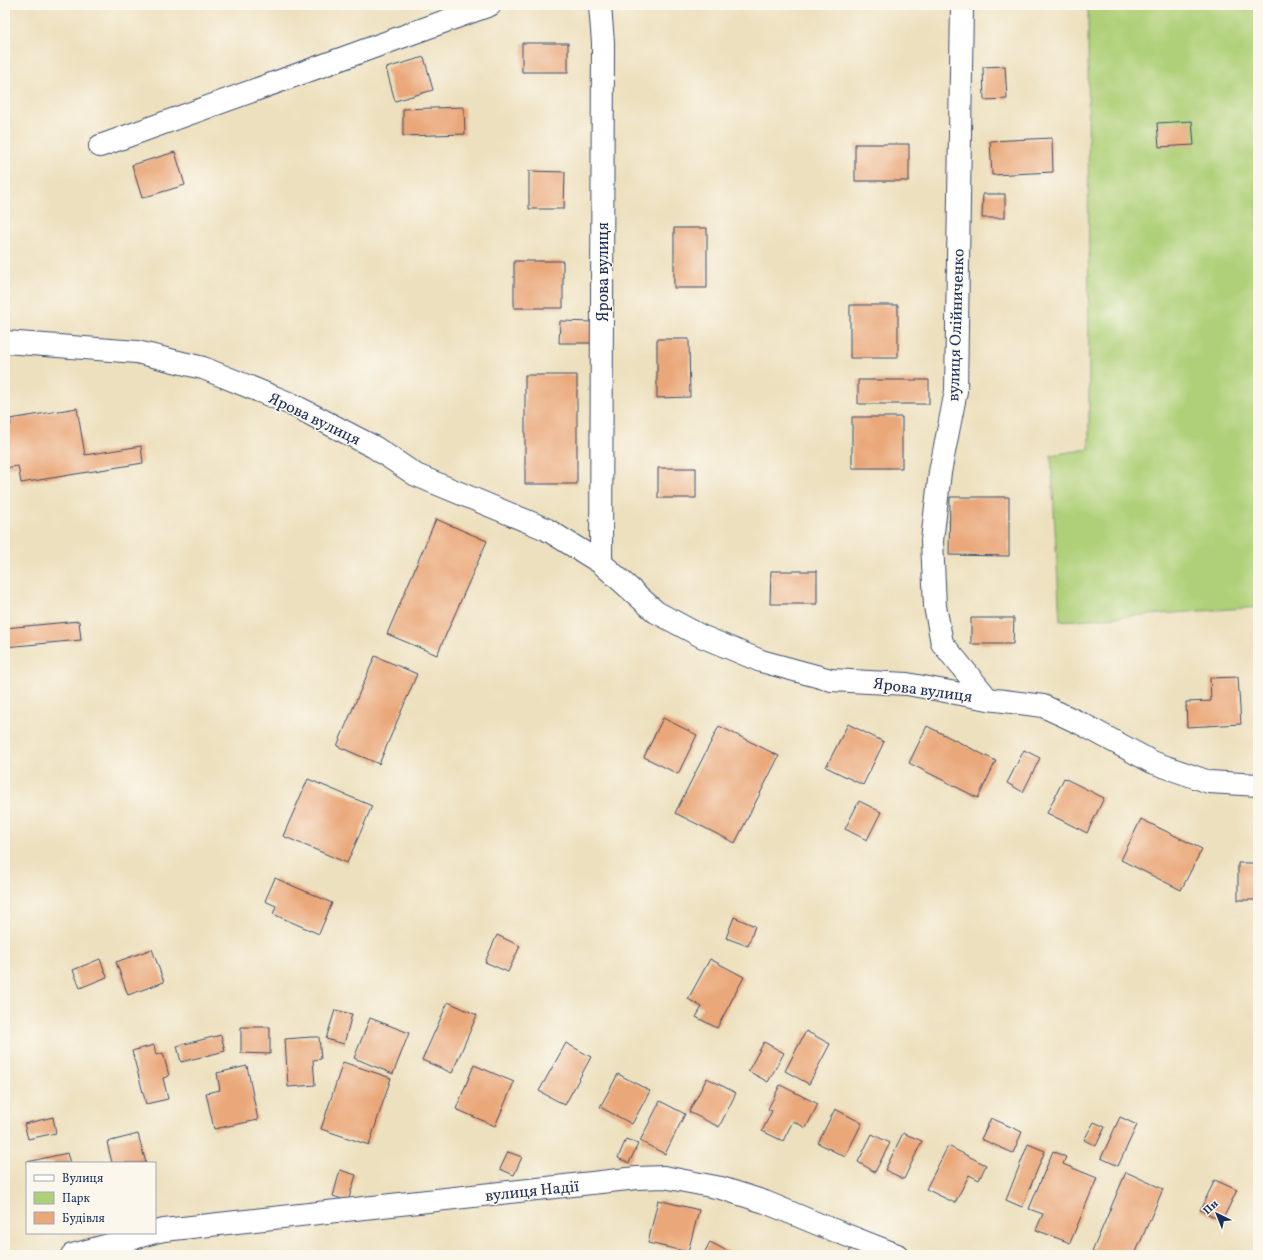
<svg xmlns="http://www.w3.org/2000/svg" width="1263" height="1260" viewBox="0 0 1263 1260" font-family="Vollkorn,serif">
<rect width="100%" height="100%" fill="#fbf7ec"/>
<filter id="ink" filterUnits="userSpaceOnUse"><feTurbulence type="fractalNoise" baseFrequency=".025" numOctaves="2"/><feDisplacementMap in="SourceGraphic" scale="8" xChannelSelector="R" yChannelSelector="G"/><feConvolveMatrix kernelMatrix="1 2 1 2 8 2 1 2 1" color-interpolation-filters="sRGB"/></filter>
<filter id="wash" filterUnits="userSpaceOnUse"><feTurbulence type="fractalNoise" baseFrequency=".012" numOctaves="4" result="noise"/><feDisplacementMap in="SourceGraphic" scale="16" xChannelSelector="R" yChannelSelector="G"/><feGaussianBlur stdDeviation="0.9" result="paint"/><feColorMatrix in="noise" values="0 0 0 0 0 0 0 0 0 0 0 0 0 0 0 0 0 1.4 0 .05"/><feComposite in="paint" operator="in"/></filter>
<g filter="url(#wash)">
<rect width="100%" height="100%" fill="#ede0be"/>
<path fill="#afd078" stroke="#65806b" d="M1088 5H1258V607L1060 621 1051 455 1089 449Z"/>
<g id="blocks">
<path fill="#eaa779" d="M522 43H568V72H522Z
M424 57 433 90 395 101 386 68Z
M1005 66 1007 99 984 100 983 67Z
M464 107 465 134 403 136V109Z
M1192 121 1194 145 1159 147 1157 123Z
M1052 138 1053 172 992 175 990 141Z
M855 144H909V181H855Z
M175 152 185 185 142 198 132 165Z
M529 171 565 172 564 209H529Z
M983 194H1005V218H982Z
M674 228H707V288H674Z
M514 261H563V308H514Z
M850 305H898V358H850Z
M560 321 593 322V343H559Z
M657 339H689L690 397 657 398Z
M525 375H577V484H525Z
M858 380H929V404H858Z
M77 408 85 455 141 446 143 463 21 483 18 466 5 468V426L11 425 10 419Z
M852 417H902V468H852Z
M658 468H696V498H658Z
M950 497H1009V556L949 555Z
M436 519 487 541 437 655 387 634Z
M771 571H817V604H770Z
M971 618H1014L1013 644H971Z
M79 621 81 640 5 647V628Z
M375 656 417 674 379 764 337 746Z
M1238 677 1241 724 1187 727 1186 702 1211 701 1210 678Z
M663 718 697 735 678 774 644 757Z
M848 724 884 742 863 785 826 767Z
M719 726 779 756 735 843 675 813Z
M927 726 996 761 978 798 909 763Z
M1024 750 1040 758 1023 792 1007 783Z
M1064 778 1104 798 1087 833 1047 813Z
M308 779 372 806 347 863 283 836Z
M859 801 881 812 867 840 845 829Z
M1141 819 1202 849 1181 890 1121 860Z
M1238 863H1258V900H1238Z
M275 878 332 903 319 934 273 914 276 906 265 901Z
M734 917 755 926 748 946 726 938Z
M497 935 520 946 508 972 485 962Z
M152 949 164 982 128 995 116 962Z
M100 959 107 977 80 988 73 970Z
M710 959 744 977 717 1028 696 1017 702 1007 688 999Z
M448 1002 477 1015 452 1073 422 1060Z
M335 1010 352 1014 344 1044 326 1039Z
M370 1018 409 1033 393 1074 354 1058Z
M241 1027H270V1054L241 1053Z
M806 1031 830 1044 809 1084 785 1071Z
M221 1035 225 1051 181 1062 177 1046Z
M312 1037H319L321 1059 313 1060 315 1085 288 1087 285 1039Z
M764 1042 784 1053 768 1082 748 1071Z
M566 1043 591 1057 565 1105 539 1091Z
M154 1045 156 1055 163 1053 169 1076 163 1078 168 1099 146 1104 132 1051Z
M343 1062 391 1078 369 1145 321 1129Z
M474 1065 514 1082 495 1126 456 1109Z
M247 1066 258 1120 214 1129 206 1093 220 1090 217 1073Z
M618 1074 650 1091 632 1124 600 1107Z
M707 1078 736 1093 719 1127 689 1112Z
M780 1085 818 1104 806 1128 793 1121 783 1141 762 1131 772 1111 768 1109Z
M660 1101 685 1114 665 1154 640 1141Z
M835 1109 862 1123 845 1157 818 1143Z
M53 1117 56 1133 28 1139 24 1124Z
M1120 1117 1137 1125 1118 1166 1101 1158Z
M991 1118 1022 1132 1013 1153 981 1139Z
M1094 1122 1105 1127 1096 1146 1084 1140Z
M903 1133 922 1141 904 1179 885 1170Z
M138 1134 146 1163H112L107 1142Z
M872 1134 890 1143 875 1172 858 1162Z
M626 1139 638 1144 629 1163 618 1158Z
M1028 1144 1045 1151 1022 1207 1006 1200Z
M948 1146 986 1165 979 1180 969 1175 955 1203 926 1189Z
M1053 1151 1066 1157 1063 1164 1097 1178 1070 1243 1036 1230 1043 1214 1029 1209Z
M508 1152 522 1157 514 1175 500 1169Z
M67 1153 70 1163H27V1162Z
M340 1170 356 1175 348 1201 333 1196Z
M1126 1172 1163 1189 1136 1252 1140 1253V1255H1100L1092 1252Z
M1215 1180 1237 1190 1222 1221 1200 1210Z
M658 1200 699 1210 688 1252 648 1243Z
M710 1242 735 1255H703Z
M851 1248 869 1255H848Z"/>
</g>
</g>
<g filter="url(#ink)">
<use href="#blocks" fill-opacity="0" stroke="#3a4a6c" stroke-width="1"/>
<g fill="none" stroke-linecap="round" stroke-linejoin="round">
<g stroke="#3a4a6c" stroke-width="24">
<path id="minor" d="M600 5 603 43 601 563
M962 5 956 391 940 472 932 541 935 606 942 643 988 699
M100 146 490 5
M5 342 137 352 203 368 291 404 374 447 416 475 546 529 601 563 656 612 701 636 761 661 831 680 907 684 988 699 1043 706 1082 724 1152 762 1209 782 1258 785
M155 1232 164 1230 637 1178 664 1177 721 1188 765 1202 818 1224 897 1255
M72 1255 152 1233"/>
</g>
<use href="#minor" stroke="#fff" stroke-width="22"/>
</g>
</g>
<g text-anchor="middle" stroke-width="3" stroke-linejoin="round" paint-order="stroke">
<g font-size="16" fill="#1b2f5e" stroke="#fbf7ec">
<text transform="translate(602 272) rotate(-90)" y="6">Ярова вулиця</text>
<text transform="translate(955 325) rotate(-88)" y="6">вулиця Олійниченко</text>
<text transform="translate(315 418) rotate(26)" y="6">Ярова вулиця</text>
<text transform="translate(923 689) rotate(8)" y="6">Ярова вулиця</text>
<text transform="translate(532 1190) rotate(-6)" y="6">вулиця Надії</text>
</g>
</g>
<rect width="1263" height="1260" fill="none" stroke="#fbf7ec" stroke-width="20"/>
<rect x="26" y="1162" width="130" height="72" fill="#fbf7ec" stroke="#a1a7b3"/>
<rect x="34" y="1175" width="20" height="6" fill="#ffffff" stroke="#a1a7b3"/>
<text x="62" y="1182" font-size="12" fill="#1b2f5e">Вулиця</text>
<rect x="34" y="1192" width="20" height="12" fill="#afd078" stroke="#a1a7b3"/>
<text x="62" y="1202" font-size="12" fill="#1b2f5e">Парк</text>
<rect x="34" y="1212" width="20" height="12" fill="#eaa779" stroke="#a1a7b3"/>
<text x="62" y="1222" font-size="12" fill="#1b2f5e">Будівля</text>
<g transform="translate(1217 1214) rotate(317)" stroke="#fbf7ec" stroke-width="3" paint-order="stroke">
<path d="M0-3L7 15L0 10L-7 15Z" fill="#1b2f5e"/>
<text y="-6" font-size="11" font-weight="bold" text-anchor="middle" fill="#1b2f5e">Пн</text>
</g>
</svg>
